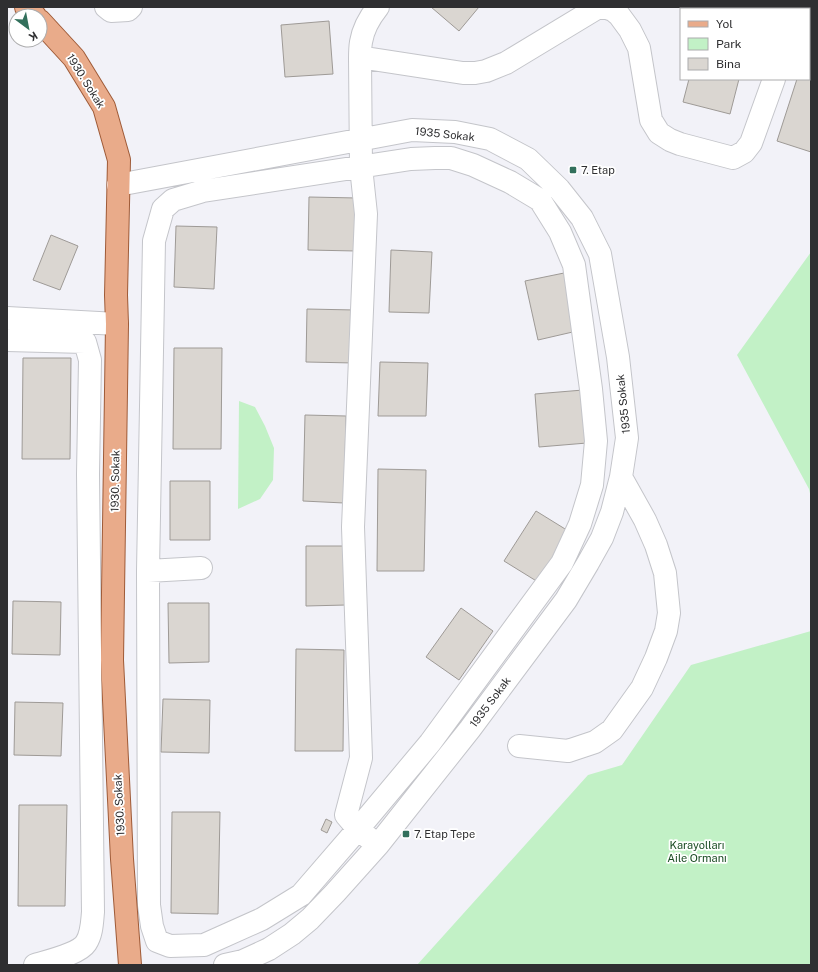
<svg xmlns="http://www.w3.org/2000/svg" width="818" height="972" viewBox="0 0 818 972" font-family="'Public Sans',sans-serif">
<rect width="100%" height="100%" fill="#f2f2f8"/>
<path fill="#c2f1c6" d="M811 252V498L809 489 737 355Z
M239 401 255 407 265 426 274 448 273 480 260 499 238 509Z
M811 631V965H417L588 775 622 765 691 665Z"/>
<path fill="#dad6d1" stroke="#9e9a96" d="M431 7H479L459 31Z
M708 7H755V9H707Z
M329 21 333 74 285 77 281 25Z
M809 45 811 46V152L777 141 797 79H809Z
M689 79H739L730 114 683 102Z
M309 197 357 198 356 251 308 250Z
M176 226 217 227 214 289 174 287Z
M51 235 78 246 60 290 33 280Z
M391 250 432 252 429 313 389 312Z
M564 273 577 331 538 340 525 281Z
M307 309 355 310 354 363 306 362Z
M174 348H222L221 449H173Z
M23 358H71L70 459H22Z
M380 362 428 363 426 416H378Z
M583 390 587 443 539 447 535 394Z
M305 415 346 416 344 503 303 501Z
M378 469 426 470 424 571H377Z
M170 481H210V540H170Z
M536 511 570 532 538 582 504 561Z
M306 546H345L346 605 306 606Z
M13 601 61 602 60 655 12 654Z
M168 603H209V662L169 663Z
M461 608 493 631 459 680 426 657Z
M296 649 344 650 343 751H295Z
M163 699 210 700 209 753 161 752Z
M15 702 63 703 61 756 14 755Z
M19 805H67L65 906H18Z
M172 812H220L218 914 171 913Z
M326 819 332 822 327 833 321 830Z"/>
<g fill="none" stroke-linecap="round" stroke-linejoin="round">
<g stroke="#c4c5ca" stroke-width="24">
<path id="minor" d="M106 7 111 11 128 10 131 7
M797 9V7
M360 59H372L463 73H475L486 71 506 63 597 8H607L613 10 619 15 630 30 639 48 651 120 659 133 670 140 680 144 733 158 744 152 751 143 774 79
M435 158H451L473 165 510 182 540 200 560 232 574 265 591 389 596 441 592 485 580 524 562 563 430 743 358 829 301 895 262 919 204 945 170 946 157 941 152 926 149 905 148 571 154 241 163 209 173 200 203 191 411 159Z
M118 185 412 130 455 132 490 139 528 159 559 189 582 218 600 254 618 357 627 438 621 477 612 512 602 538 588 563 566 600 470 729 378 845 335 893 310 919 292 934 269 949 243 961 225 965
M7 318 117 324
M7 340 85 342 90 360 88 474 93 912C92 922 92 934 86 943 79 954 48 961 35 965
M148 571 201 568
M519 746 568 751 595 742 612 730 642 688 656 658 666 631 669 613 665 573 656 545 645 520 621 477
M370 839 358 829 346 815 361 758 353 527 366 214 361 167 360 59C360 53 360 48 361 42 363 29 370 17 378 7"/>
</g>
<g stroke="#9f5b38" stroke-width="24">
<path id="major" d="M26 7 35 16
M40 21 74 58 104 107 119 160 116 295 117 324 112 660 122 859 130 965"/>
</g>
<use href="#minor" stroke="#fff" stroke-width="22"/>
<use href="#major" stroke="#e9ab8a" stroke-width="22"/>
</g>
<g fill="#32705c" stroke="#fff" stroke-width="1.5">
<rect x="569" y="166" width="8" height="8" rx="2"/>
<rect x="402" y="830" width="8" height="8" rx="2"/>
</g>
<g text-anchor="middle" stroke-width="3.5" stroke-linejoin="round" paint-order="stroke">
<g font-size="11" fill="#2f2f31" stroke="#fff">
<text transform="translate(86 81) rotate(58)" y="4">1930. Sokak</text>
<text transform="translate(445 134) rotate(6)" y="4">1935 Sokak</text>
<text transform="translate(623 404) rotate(-96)" y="4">1935 Sokak</text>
<text transform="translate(115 481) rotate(-89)" y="4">1930. Sokak</text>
<text transform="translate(490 702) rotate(-53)" y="4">1935 Sokak</text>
<text transform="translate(119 805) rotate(-93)" y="4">1930. Sokak</text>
</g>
<g font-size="11" fill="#2f2f31" stroke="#fff" text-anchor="start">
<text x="581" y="174">7. Etap</text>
<text x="414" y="838">7. Etap Tepe</text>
</g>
<g font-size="11" fill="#194b22" stroke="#fff">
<text x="697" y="849">Karayolları<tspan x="697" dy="13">Aile Ormanı</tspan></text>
</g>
</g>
<rect width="818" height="972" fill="none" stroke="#2f2f31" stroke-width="16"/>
<rect x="680" y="8" width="130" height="72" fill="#ffffff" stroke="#acacad"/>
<rect x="688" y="21" width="20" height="6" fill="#e9ab8a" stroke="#acacad"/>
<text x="716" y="28" font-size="12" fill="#2f2f31">Yol</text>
<rect x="688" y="38" width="20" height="12" fill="#c2f1c6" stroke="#acacad"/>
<text x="716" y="48" font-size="12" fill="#2f2f31">Park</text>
<rect x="688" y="58" width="20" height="12" fill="#dad6d1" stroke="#acacad"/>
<text x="716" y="68" font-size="12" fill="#2f2f31">Bina</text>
<g transform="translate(28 28) rotate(148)"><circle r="19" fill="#ffffff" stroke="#acacad"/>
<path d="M0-3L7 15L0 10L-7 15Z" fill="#32705c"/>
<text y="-6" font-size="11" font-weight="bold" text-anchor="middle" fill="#2f2f31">K</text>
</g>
</svg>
